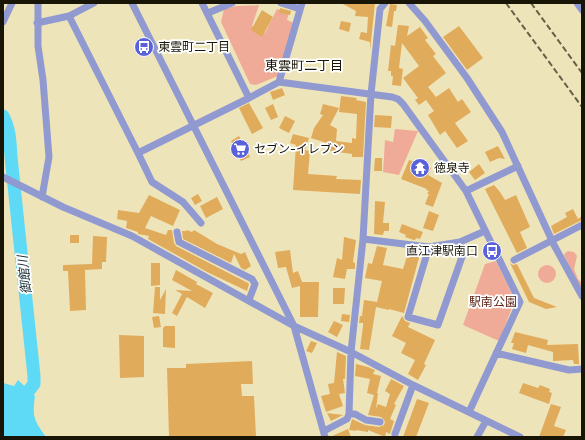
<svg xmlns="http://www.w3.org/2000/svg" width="585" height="440" viewBox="0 0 585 440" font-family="Rubik,'Noto Sans JP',sans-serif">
<rect width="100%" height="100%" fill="#eee4ba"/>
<path fill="#f0ab98" d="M259 5 252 26 255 27V29L265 33 277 9 289 13 287 20 294 23 278 76 256 85 250 84 221 22 224 9 236 6Z
M395 129 418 131 399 175 383 172 385 140 393 142Z
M568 251 574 252 577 256 574 269 578 279 582 283 581 291 564 255 565 253Z
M496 261 515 300 499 341 463 325 485 264Z
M538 274a9 9 0 1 1 18 0a9 9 0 1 1-18 0Z"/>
<path fill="#5fdaf6" d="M18 380 35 396C32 417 34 420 46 437H3V383L14 386Z"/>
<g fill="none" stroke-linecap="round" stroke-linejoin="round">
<path stroke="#5fdaf6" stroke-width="13" d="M3 116C10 129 10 142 11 157L34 376V384L3 424"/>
</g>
<path fill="#e0ab5b" d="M341 3H375L370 51V42L359 39 361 32 367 33 368 17 355 16 356 11Z
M390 4 397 5 396 11H394L392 27 386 26Z
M280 8 291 11 290 15 279 13Z
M262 10 273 17 262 37 251 30Z
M341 21 351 23 349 32 339 29Z
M398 25 409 26 407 36 420 27 428 38 425 40 436 54 433 56 446 73 428 87 436 97 449 88 458 102 462 99 471 112 455 123 468 141 457 148 445 131 440 135 428 115 434 111 426 100 419 105 415 100 418 98 403 78 419 66 402 43 399 68 403 69 401 86 392 85 393 76H391V71H388L391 45 395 46Z
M459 26 483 58 467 70 443 37Z
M282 88 285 95 273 100 270 92Z
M341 96 357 98 356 100 366 102 363 157H352V154L330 151V144L311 138 314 128 323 115 320 114 323 104 339 108 330 125 337 129 336 141 352 143V138L356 139 357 114 339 112Z
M249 103 263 128 252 134 239 108Z
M273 104 278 117 271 120 265 108Z
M375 115 392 116 391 128 374 127Z
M285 116 295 121 289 133 279 128Z
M293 134 309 138 305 150 310 151 308 174 337 176 336 179 361 180 360 194 293 190 296 145 290 143Z
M239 136 250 157 241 161 231 141Z
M498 146 505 159 499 158 490 162 485 152Z
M375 158H382V171H374Z
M409 160 431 168 428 175 442 183 433 207 425 204 429 194H427L429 191 426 190 427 189 401 179Z
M479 164 485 173 475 180 469 172Z
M494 185 500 192 505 200 516 195 530 227 520 232 527 248 517 253 485 189Z
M198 194 202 201 195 205 191 198Z
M149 195 180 210 173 226 151 216 145 228 166 235 168 230H172L174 243 176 246 248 283 249 284 247 291 207 272 148 239 149 236 138 234V232L126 228 127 221 117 219 118 210 139 213Z
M217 197 223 209 206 218 200 206Z
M375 201 385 202 383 223H389V231H384L383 235 374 234Z
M573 209 578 219 582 216V220L554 234 551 226 567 217 565 213Z
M429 211 439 215 433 231 423 228Z
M402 224 423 232 420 239 416 238 415 240H414L405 237 406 235 399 232Z
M187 230 192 232 194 230 217 244 241 254 245 252 251 266 245 270 241 268 234 254 231 263 183 239 182 231H186Z
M70 235H79V243H70Z
M93 236 107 237 106 262H102V269L85 270 86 310 70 311 68 271H63V265L92 264Z
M344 237 356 240 353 262 355 263V269H347L345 279 333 277 337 258 342 260Z
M377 246 387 248 383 265 403 269 409 250 420 254 404 313 389 309V310L376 307 369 350 360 349 363 326V323H359L360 316H362L364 300 377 302 382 281 365 278 368 263 372 264Z
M290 250 293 273 298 271 302 282H319L318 317H300V286L292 288 286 267 278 268 275 252Z
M151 263H160V285L151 286Z
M510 263 513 265 517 264 534 298 557 307 546 309 529 302Z
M176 270 197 282 196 284 213 293 205 308 187 297 177 316 172 313 182 294 175 290 192 291 172 280Z
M155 287H160V300L166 289 165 314 153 313Z
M333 288H345L344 304H333Z
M342 314 350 315 349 322 341 321Z
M159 316 161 327 154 328 152 317Z
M402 316 405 321 410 323 408 327 435 340 424 364 426 365 418 380 408 374 415 360 401 353 406 343 392 336Z
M334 321 343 325 337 337 328 332Z
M165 326H175V348L163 347V328Z
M515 332 548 340 547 345 578 344 579 364H574L573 360 553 361V352L528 345 526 353 512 349 514 343H511Z
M119 335 144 336V377L120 378Z
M311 341 317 343 312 353 306 351Z
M337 352 346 356 345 379H343L345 393 339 394 343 406 326 412 321 396 330 394 328 384 334 383Z
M252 361 253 384H241L242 396H254L256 437H169L167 368H186V364Z
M356 364 368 367 375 370 373 374 381 376 377 393H378L376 409 378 404 386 407 390 394 385 391 391 379 404 386 394 404 396 405 390 419 394 421 390 434 386 432 385 437 368 430V432L356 430V431L349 430 352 419 365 425 379 427 384 425 385 422 384 420 381 417 368 415 374 395 367 393 370 379 355 376Z
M523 383 538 388 540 385 550 389 549 392 552 393 549 404 519 393Z
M417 399 429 403 416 437H403Z
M551 404 561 407 554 426 566 430 563 437H539Z
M327 413 343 415 331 421Z
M348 429 351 437H330Z"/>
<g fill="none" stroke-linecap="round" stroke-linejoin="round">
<path stroke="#909ad0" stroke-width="7" d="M38 3V46L43 80 49 157 42 197
M132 3 294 326 325 437
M202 3 249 98
M281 3 300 9
M409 3 425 21 467 78 502 132 554 245 582 296
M577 3 582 10
M208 13 232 3
M69 16 138 153 249 98 279 82 392 97 398 99 403 104 466 191 520 302 469 412
M3 22 12 3
M37 23 69 16 94 3
M279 82 302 3
M138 153 152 182 183 202 201 223
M3 177 63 207 132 236 294 326 351 352 413 385 520 437
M466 191 518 166
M177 232 179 242 252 279 255 284 249 300
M363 239 429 247 460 242 485 231
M429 247 408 317 438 325 463 254 460 242
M496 353 569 370 582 369
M349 414H355L366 420 380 422
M324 431 347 419 349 414 351 352 363 239 371 94 380 9 385 3
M395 434 413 385
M477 437 486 421"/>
<path stroke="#666047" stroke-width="2" stroke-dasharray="6 3" stroke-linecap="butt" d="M506 3 582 107
M531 3 582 73"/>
<path stroke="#909ad0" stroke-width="7" d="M514 260 582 225"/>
</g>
<defs>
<g id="bus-disc" transform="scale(1)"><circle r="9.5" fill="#5a62d9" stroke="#fff"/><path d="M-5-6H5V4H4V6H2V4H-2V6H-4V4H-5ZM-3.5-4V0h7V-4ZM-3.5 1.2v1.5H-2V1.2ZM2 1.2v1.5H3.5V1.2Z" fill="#fff"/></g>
<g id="supermarket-disc" transform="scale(1)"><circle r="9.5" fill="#5a62d9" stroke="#fff"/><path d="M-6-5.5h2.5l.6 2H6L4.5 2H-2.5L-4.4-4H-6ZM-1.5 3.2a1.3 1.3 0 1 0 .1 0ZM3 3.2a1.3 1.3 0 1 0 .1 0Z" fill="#fff"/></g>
<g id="temple-disc" transform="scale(1)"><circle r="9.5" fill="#5a62d9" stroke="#fff"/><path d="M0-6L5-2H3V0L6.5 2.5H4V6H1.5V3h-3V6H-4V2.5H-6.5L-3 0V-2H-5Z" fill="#fff"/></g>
</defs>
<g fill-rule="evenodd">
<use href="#bus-disc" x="144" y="47"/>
<use href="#supermarket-disc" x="240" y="149"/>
<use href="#temple-disc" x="420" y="168"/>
<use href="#bus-disc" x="492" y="251"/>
</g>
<g text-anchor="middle" stroke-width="3.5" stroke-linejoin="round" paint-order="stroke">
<g font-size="12" fill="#191506" stroke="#fff" text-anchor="start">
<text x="158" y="51">東雲町二丁目</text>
<text x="254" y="153">セブン-イレブン</text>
<text x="434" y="172">徳泉寺</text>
<text x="478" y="255" text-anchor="end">直江津駅南口</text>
</g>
<g font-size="12" fill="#561e0f" stroke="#fff">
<text x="493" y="306">駅南公園</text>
</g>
<g font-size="13" fill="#191506" stroke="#fff">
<text x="304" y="70">東雲町二丁目</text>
</g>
<g font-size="13" font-style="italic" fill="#172d32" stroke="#fff">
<text transform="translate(24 275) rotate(-96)" y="5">御館川</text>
</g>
</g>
<rect width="585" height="440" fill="none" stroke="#191506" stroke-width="8"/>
</svg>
